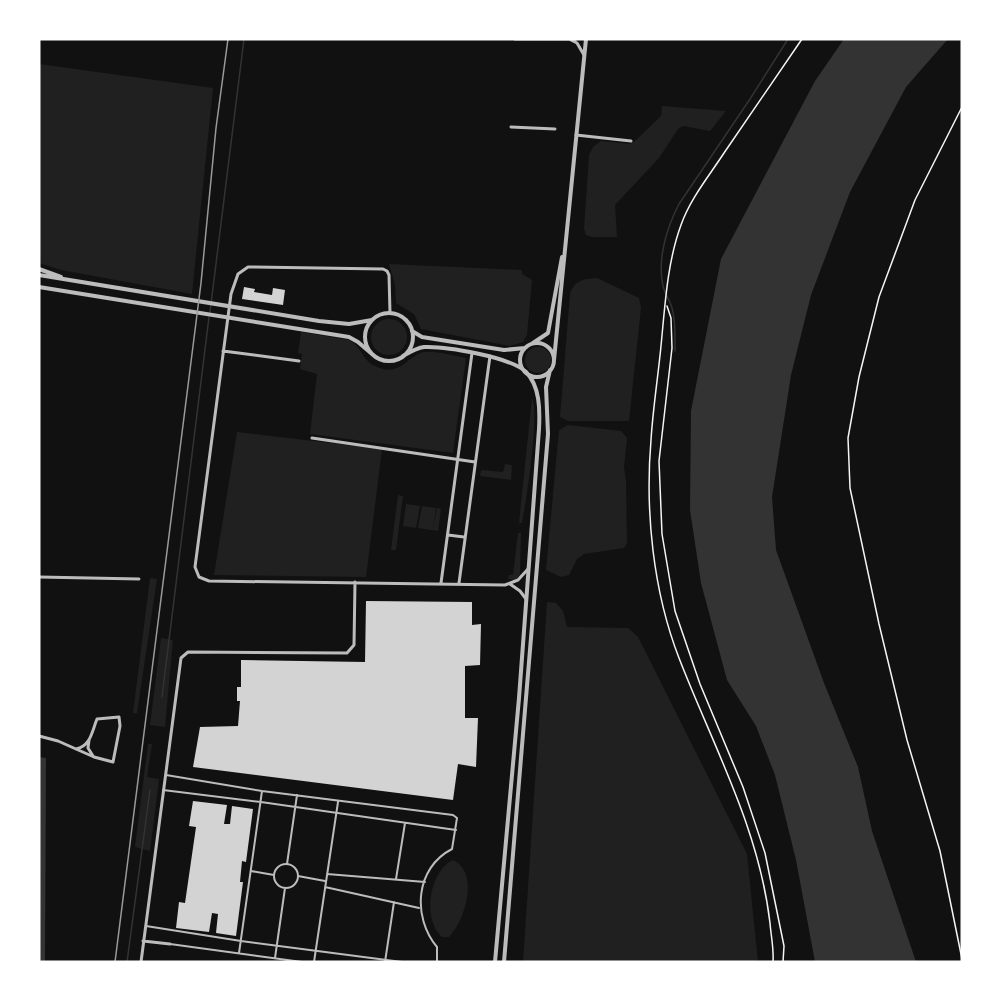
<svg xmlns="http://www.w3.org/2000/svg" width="1001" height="1001" viewBox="0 0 1001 1001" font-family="Inter,sans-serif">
<rect width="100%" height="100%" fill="#111"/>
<path fill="#202020" d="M39 64 213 88 192 294 61 270 39 263Z
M662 106 726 111 710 131 683 126 678 129 659 158 615 205 617 237H592L586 235 584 229 589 155 593 147 601 141 630 144 635 141 661 116Z
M389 264 522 270V274L532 280 527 335 523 342 510 346 421 329 414 314 396 303 395 285Z
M597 278 639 298 641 308 629 421H568L560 417 570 294C575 280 583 279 597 278Z
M371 337a18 18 0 1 1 36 0a18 18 0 1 1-36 0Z
M301 332 349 340C361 346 362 360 375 366 401 379 409 353 425 352 438 351 454 356 466 358L453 453 310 434 317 374 300 369 302 354 298 353Z
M525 360a13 13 0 1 1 26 0a13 13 0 1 1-26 0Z
M532 398C540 414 526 502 522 523H519Z
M568 425 621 431 627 438 624 467 626 481 627 543 624 548 584 554 577 559 569 575 561 577 546 570 559 430Z
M237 432 382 449 366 577 214 575Z
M505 464 512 465 511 480 480 476 481 470 503 472Z
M398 495 403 496 396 550H391Z
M406 504 420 506 416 528 403 526Z
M422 506 436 508 433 530 437 508 441 509 438 531 418 528Z
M518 533H521L520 575 515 580 508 579 509 575H513Z
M150 578 157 579 137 713H133Z
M547 602 556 603 563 611 567 627 628 628 638 637 747 854 758 962H523Z
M161 638 173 640 165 727 150 725Z
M148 744H152L147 777 159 779 150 851 135 847Z
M453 860C480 872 465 921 449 937H442C422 920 429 871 453 860Z"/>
<path fill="#333" d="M844 39H948L906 87 850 192 811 295 791 375 772 497 776 550 824 683 858 767 872 831 916 962H815L796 860 775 775 756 726 727 680 701 583 690 510 691 411 721 259 815 81Z
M39 757 46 758 45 962H39Z"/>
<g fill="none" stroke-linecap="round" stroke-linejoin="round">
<path stroke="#333" stroke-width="1.5" d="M210 312 244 39
M675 351C675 337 676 322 672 308 670 301 665 294 663 286 657 259 667 227 679 204L750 99 788 39
M162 697 209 317
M127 962 150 790"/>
</g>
<path fill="#d3d3d3" d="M244 287 255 289 254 292 272 295 273 288 285 290 283 305 242 299Z
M366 601 472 602V625L481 624 480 665 465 666V718H478L476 767 458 764 453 800 193 767 200 727 238 726 240 701H237V687H241V660L365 662Z
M193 801 227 805 224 824H230L232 806 253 809 246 862 242 861 240 882H243L236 936 216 933 218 914 212 913 209 932 176 928 179 902 185 903 196 827 189 826Z"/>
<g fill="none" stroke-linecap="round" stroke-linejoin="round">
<path stroke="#f5f5f5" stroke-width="1.5" d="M962 107 915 200 879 297 859 377 848 438 850 488 879 624 907 740 940 851 962 959
M667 306 671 318 672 348 659 461 662 534 675 611 700 684 743 787 765 853 784 946 783 962
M773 962C774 949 771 936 770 923 759 828 713 746 679 658 653 591 645 511 651 440 653 408 658 377 661 346 665 306 667 263 681 225 690 199 709 176 724 153 750 115 776 77 802 39"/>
<path stroke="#bcbcbc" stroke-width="2" d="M166 775 262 791 453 815 457 818 452 849C415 868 412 917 437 947V962
M163 790 261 802 456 830
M274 876a12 12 0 1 1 24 0a12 12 0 1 1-24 0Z
M287 864 297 795
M251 871 274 875
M327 874 425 882
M298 876 325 881
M396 879 405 823
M325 887 419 908
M146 926 241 941 402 962
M170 944 302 962
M239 953 262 791
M275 958 285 888
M314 962 338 802
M385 962 394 902"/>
<path stroke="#bcbcbc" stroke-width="3" d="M515 39H576
M571 40 577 43 584 55
M511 127 555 129
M576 135 631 141
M390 313 389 275 387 271 383 269 248 267 238 274 231 294 195 567 199 577 209 581 505 585 518 580 528 569
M223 351 299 361
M312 438 475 462
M448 535 464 537
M39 577 139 579
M441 583 472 353
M459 583 490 356
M510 584 520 591 526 599
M39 736 58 741 94 757 113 762 120 726 119 717 97 719C92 731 91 746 76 749
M89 740 88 748 93 756
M143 941 170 944
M141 962 181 658 188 652 347 653 354 645 355 582"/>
<path stroke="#bcbcbc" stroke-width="4" d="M39 269 61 277
M39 275 319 321 349 324 372 320
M39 287 349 337 358 342 372 354
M365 337a24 24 0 1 1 48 0a24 24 0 1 1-48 0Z
M412 331 422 337 504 350 525 348
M533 343 548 333 562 257
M520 360a17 17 0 1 1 34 0a17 17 0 1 1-34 0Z
M403 356C410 352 416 348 424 347 445 346 511 357 526 372 540 386 540 410 539 429L519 698 495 962
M554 360 586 39
M504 962 548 434 546 387 550 370"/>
<path stroke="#9a9a9a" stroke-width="1.5" d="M115 962 201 283 216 128 228 39"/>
</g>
<rect width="1001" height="1001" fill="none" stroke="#ffffff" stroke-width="81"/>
</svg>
